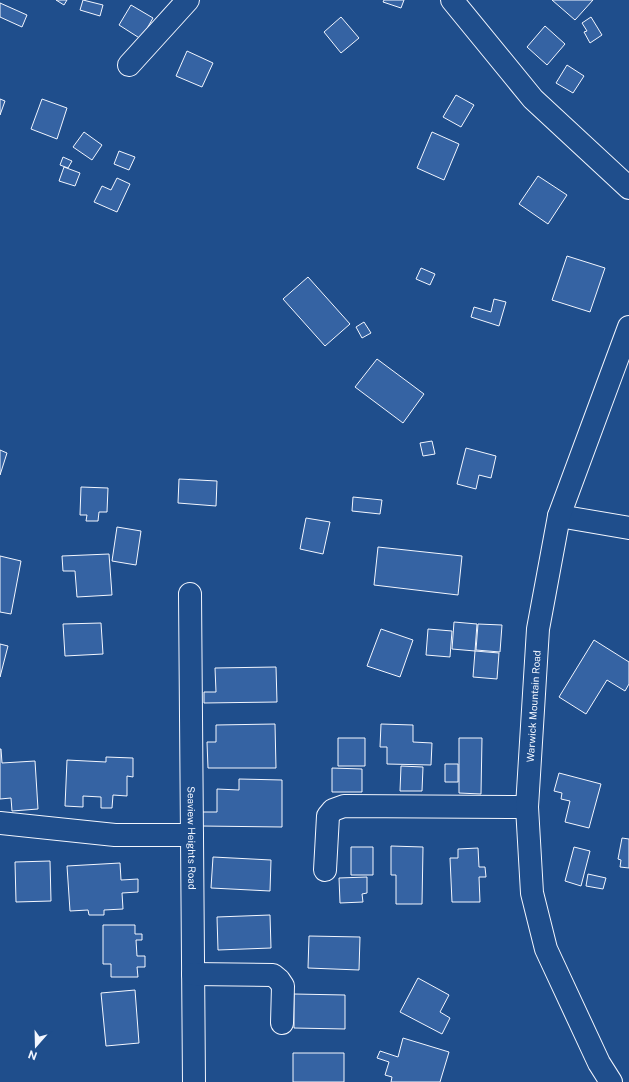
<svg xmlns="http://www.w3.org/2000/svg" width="629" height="1082" viewBox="0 0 629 1082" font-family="'Public Sans',sans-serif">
<rect width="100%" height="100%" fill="#1f4e8c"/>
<path fill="#3563a3" stroke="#f2f6ff" d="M56 0H67L64 5Z
M83 0 103 5 100 16 80 10Z
M384 0H404L401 8 383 2Z
M552 0H593L575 20Z
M0 3 27 15 22 27 0 17Z
M131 5 153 18 141 39 119 25Z
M341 17 359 38 341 53 324 32Z
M591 17 602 35 590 43 584 32 587 31 582 23Z
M545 26 565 44 547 65 527 47Z
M187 51 213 63 202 87 176 76Z
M567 65 584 76 573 93 556 83Z
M456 95 474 105 461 127 443 117Z
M0 99 5 101 0 115Z
M42 99 67 108 57 139 31 129Z
M84 132 102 145 92 160 73 147Z
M432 132 459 144 444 180 417 168Z
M119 151 135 157 129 170 114 164Z
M63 157 72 161 68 168 60 165Z
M64 167 80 173 75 186 59 181Z
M538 176 567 195 548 224 519 204Z
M117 178 130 184 117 212 94 202 102 186 111 190Z
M567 256 605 268 590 312 552 300Z
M421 268 435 274 430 285 416 279Z
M308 277 350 324 325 346 283 299Z
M494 299 506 302 499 326 471 317 474 307 491 312Z
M364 322 371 333 362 338 356 327Z
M377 359 424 394 403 423 355 387Z
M432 441 435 454 423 456 420 443Z
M466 448 496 456 491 478 479 475 476 489 457 484Z
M0 450 7 453 0 475Z
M179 479 217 481 216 506 178 503Z
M81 487 108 488 107 512H99L98 521H86L87 515H80Z
M353 497 382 500 380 514 352 511Z
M306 518 330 522 323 554 300 549Z
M117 527 141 531 136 565 112 561Z
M378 547 462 556 458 595 374 585Z
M109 554 112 595 77 597 75 571H63L62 556Z
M0 556 21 561 11 614 0 612Z
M454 622 477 624 475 651 452 649Z
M101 623 103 654 65 656 63 624Z
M478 624 502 625 500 652 476 650Z
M381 629 413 640 400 677 367 666Z
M428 629 452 631 450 657 426 655Z
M594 640 629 662V684L625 691 607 680 586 714 559 697Z
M0 644 8 646 0 677Z
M475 651 499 653 497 679 473 677Z
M276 667 277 702 204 703V692H216L215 668Z
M275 724 276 768H208L207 742H216V725Z
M381 724 413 725V742L432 743 431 765 387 764V747H380Z
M338 738H365V766H338Z
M459 738H482L481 794 459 793Z
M0 749H1L2 763 35 761 38 809 12 811 11 798 0 799Z
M106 757 133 758V777L127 776V796L113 795 112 808H101V797L83 796V807L65 806 67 760 106 762Z
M445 764H458V782H445Z
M401 766 423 767 422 791H400Z
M332 768 362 769V792H332Z
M559 773 601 784 589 828 565 822 570 801 561 799 562 793 554 791Z
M239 779 282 780V827L201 826V812H217V789L239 790Z
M622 838 629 839V868L620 867 621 860 618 859Z
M391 846 423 847 422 904H396V875H391Z
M351 847H373V875H351Z
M574 847 590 851 581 886 565 881Z
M478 848 479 867H485L486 877H479L480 902H452L450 858H458V849Z
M213 857 271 860 270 891 211 888Z
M50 861 51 901 16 902 15 862Z
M120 863 121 880 138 879V892L122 893 123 909 104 910V915H89L88 910 70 911 67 866Z
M588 874 606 878 603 889 586 886Z
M367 877V893L362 894 363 902 340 903 339 878Z
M270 915 271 948 218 950 217 917Z
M103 925H135V934H142V940H136L137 956H145V967H137L138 977H111V964H103Z
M309 936 360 937 359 970 308 968Z
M418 978 449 995 440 1012 450 1018 442 1034 400 1012Z
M135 990 139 1043 106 1046 101 993Z
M294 994 345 995V1029L294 1028Z
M403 1038 449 1052 440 1082H391L392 1077 385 1075 389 1062 377 1058 380 1051 398 1057Z
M293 1053H344V1082H293Z"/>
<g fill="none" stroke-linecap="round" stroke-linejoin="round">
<g stroke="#f2f6ff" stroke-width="24">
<g id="minor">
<path d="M452 0 533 99 629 188"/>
<path d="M129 65 188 0"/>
<path d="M559 516 629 528"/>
<path id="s1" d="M190 594 194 1082"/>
<path d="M0 823 115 835H192"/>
<path d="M325 870 328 816 333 810 344 806 527 807"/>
<path d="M193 974 273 975 279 980 283 986 282 1023"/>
<path id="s2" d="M611 1082 599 1063 546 949 532 893 527 807 538 629 559 516 629 327"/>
</g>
</g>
<use href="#minor" stroke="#1f4e8c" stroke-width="22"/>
</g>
<g text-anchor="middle" stroke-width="3" stroke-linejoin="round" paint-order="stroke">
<g font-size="10" fill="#f2f6ff" stroke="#1f4e8c">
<text dy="4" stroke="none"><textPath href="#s2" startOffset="393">Warwick Mountain Road</textPath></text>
<text dy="4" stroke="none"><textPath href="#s1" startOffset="244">Seaview Heights Road</textPath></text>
</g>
</g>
<g transform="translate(36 1046) rotate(200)" stroke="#1f4e8c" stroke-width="3" paint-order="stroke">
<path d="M0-3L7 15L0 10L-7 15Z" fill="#f2f6ff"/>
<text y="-6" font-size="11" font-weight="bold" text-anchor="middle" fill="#f2f6ff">N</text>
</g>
</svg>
